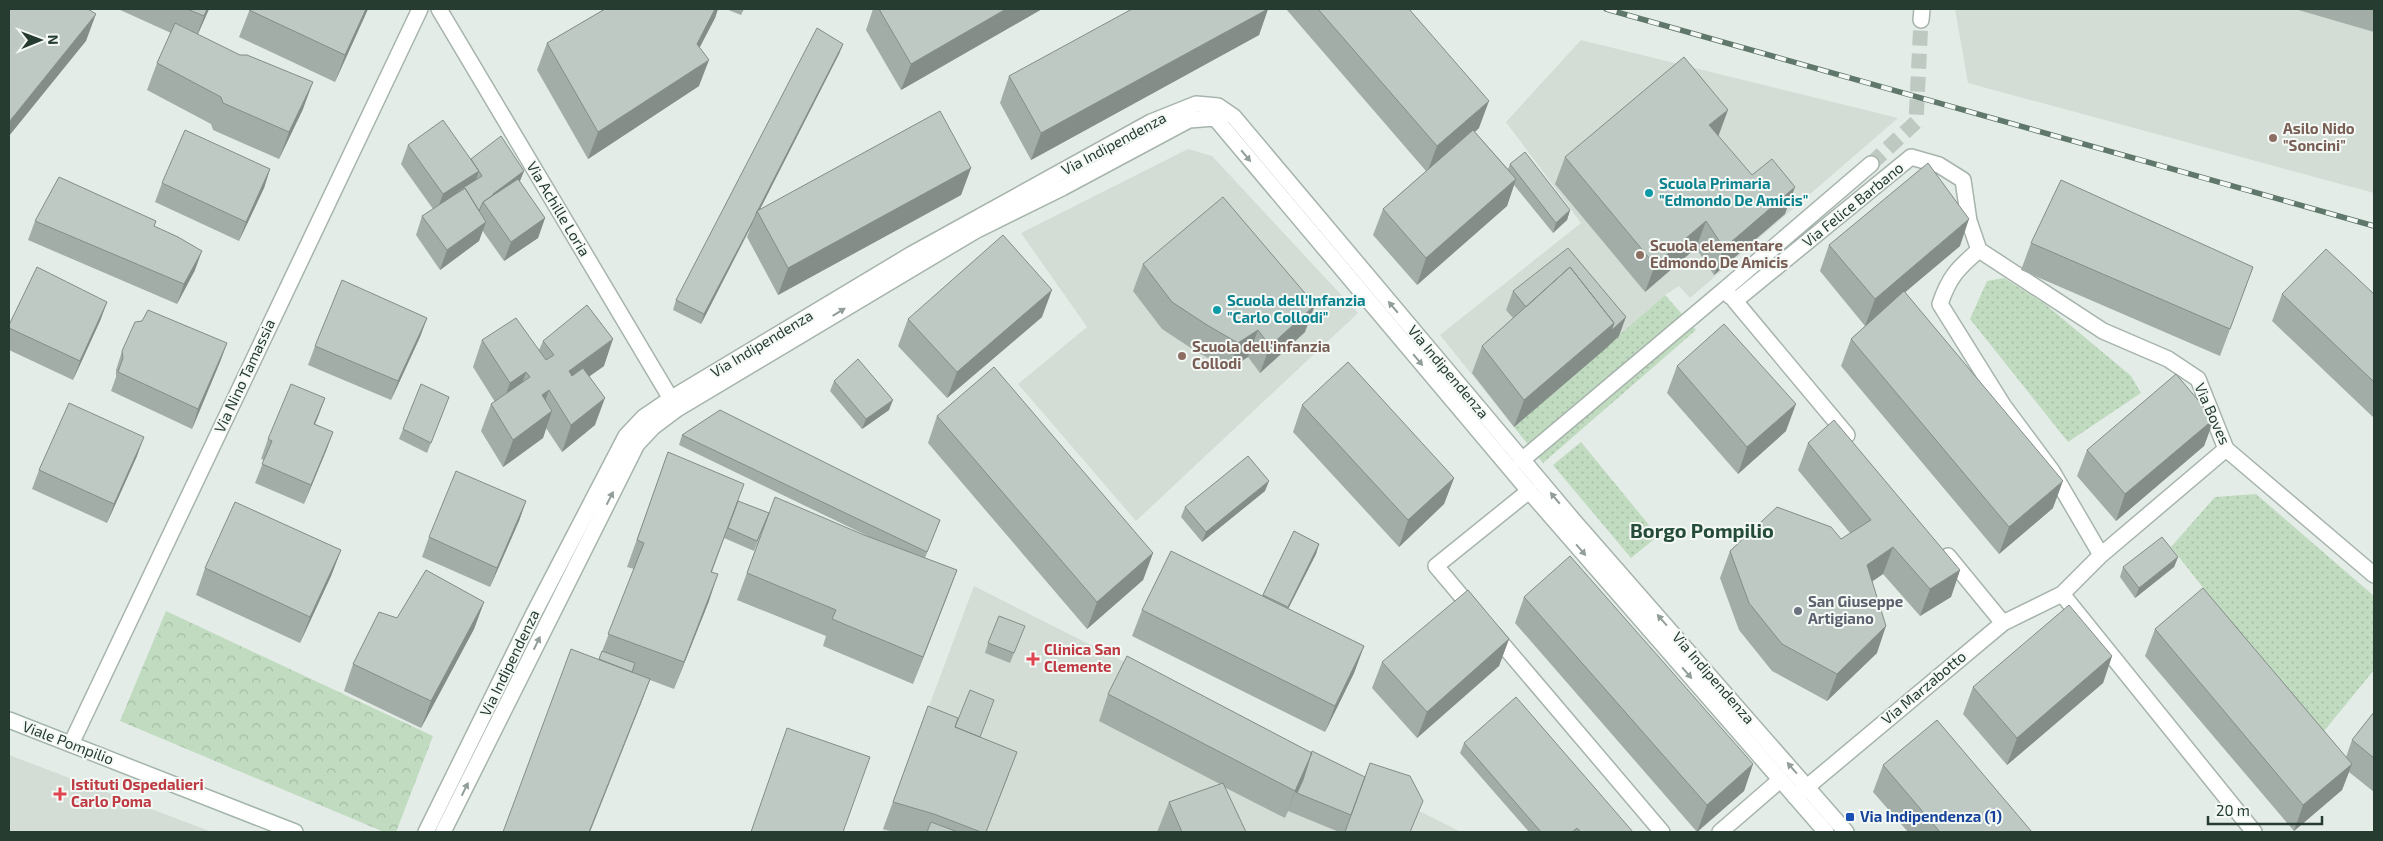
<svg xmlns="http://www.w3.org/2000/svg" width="2383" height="841" viewBox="0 0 2383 841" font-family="'Exo 2',sans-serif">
<defs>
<pattern id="park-crowns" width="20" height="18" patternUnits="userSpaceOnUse" patternTransform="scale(1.25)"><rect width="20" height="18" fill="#c0dbc0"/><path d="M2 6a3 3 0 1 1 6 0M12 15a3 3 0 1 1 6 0" fill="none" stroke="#a5bda5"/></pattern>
<pattern id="garden-dots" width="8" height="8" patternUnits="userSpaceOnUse" patternTransform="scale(1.25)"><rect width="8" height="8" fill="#c0dbc0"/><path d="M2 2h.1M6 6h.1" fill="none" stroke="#a5bda5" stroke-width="1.8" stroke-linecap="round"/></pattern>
</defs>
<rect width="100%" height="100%" fill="#e4ece7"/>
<path fill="#d3dcd5" d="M1955 9H2374V193L1968 83Z
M1581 40 1898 118 1690 298 1679 286 1665 295 1514 427 1440 335 1581 223 1506 122Z
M1188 149 1212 156 1358 313 1136 521 1018 384 1087 327 1021 233Z
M974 586 1461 832H882Z
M9 755 212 832H9Z"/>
<path fill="url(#park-crowns)" d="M166 611 433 736 396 832H384L120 721Z"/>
<path fill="url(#garden-dots)" d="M2004 278 2045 304 2131 376 2141 393 2068 442 1970 319 1987 281Z
M1665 295 1696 330 1543 463 1514 427Z
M1581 442 1658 536 1631 558 1553 465Z
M2256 494 2374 596V670L2320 736 2171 547 2215 497Z"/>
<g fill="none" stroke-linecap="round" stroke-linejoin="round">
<path stroke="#bec9c2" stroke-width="15" stroke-dasharray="15 8" stroke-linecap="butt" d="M1871 164 1916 122 1921 20"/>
<g stroke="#a7b4ac" stroke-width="18">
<path id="lane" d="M1473 610 1436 566 1529 491
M1493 633 1662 832
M426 832 533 615 626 436 644 417 672 398 912 254 1151 122 1196 104 1218 106 1234 117 1573 520 1846 832
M1720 832 1780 780"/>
</g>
<g stroke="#a7b4ac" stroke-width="18">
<path id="street" d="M439 9 677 409
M1921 20 1922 9
M1979 250 2103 331 2168 359 2198 379 2226 449 2374 575
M1731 297 1724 290 1871 164
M1847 435 1735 301 1911 157 1939 165 1963 180 1969 221 1979 250C1958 268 1949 277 1940 304L2003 405 2052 471 2101 555
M1522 460 1724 290
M1948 556 2003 623
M2062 594 2254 832
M71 744 420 9
M1795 797 2003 623 2062 594 2101 555 2226 449
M443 832 637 444 653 427 677 409 975 231 1062 188 1189 120 1215 118 1529 491 1826 832"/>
</g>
<g stroke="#a4b6ac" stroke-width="18">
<path id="secondary" d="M9 720 295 832"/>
</g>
<use href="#lane" stroke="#fff" stroke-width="15"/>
<use href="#street" stroke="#fff" stroke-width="15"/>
<use href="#secondary" stroke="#fff" stroke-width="15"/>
<g stroke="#60776b" stroke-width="5.5">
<path id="rail" d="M1606 9 2374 226"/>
</g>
<use href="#rail" stroke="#f4f9f6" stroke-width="4" stroke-dasharray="11" stroke-linecap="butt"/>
</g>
<path fill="#a3ada7" d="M118 9H209L198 34 303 109 279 159 213 130 211 124 147 90 157 63 171 33Z
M250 9H368L335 82 239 37Z
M605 9H718L715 18 700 47 699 86 588 159 537 70 547 43Z
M726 9H744L741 15Z
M873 9H1042L901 90 866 30Z
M1268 9 1259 35 1031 160 1000 103 1009 76Z
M1286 9H1409L1479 128 1475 132 1508 169 1510 164 1570 210 1567 220 1553 233 1514 185 1507 206 1417 285 1373 235 1383 209 1426 171Z
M2295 9H2374V32Z
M843 44 839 54 760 209 971 168 961 195 778 295 747 237 751 227 701 324 673 310 676 300Z
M1718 136 1785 214 1714 275 1696 248 1645 292 1555 184 1565 157Z
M408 145 471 160 524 171 519 182 545 218 538 238 504 261 482 230 479 241 440 270 416 235 422 216 433 209 401 164Z
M270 169 264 188 239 241 155 202 162 183Z
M35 221H156L154 226 195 270 177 304 28 240Z
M2031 243 2253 267 2220 356 2021 270Z
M1829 245 1960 246 1905 292 2053 508 1999 554 1841 366 1851 339 1865 326 1820 271Z
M1143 264 1305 332 1260 373 1248 357 1229 369 1197 352 1162 329 1133 291Z
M1513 291 1619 336 1604 350 1514 427 1472 373 1482 346 1513 318 1506 310Z
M2282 294H2374V418L2272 321Z
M107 302 100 321 73 380 9 350V325Z
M1042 317 947 398 898 346 908 319Z
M427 318 420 337 391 400 308 365 315 346Z
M482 340 539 350 543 341 604 366 589 376 595 425 562 452 546 428 543 438 503 467 481 431 491 404 495 402 473 367Z
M227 343 220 362 192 429 111 391 116 377V370L122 351Z
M1677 366 1786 431 1738 474 1667 393Z
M834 381 889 410 862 429 830 391Z
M449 397 427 453 399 439 403 429Z
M325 398 315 424 333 432 326 451 304 504 255 483 264 460 261 459 268 439Z
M1302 405 1454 478 1444 504 1399 547 1293 432Z
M937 416 1153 553 1143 580 1087 629 928 443Z
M2214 419 2204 446 2116 521 2077 476 2087 450Z
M682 435 940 520 925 558 957 570 913 684 823 646 826 636 737 600 764 526 754 551 724 538 733 514 712 572 709 601 674 689 650 680 640 706 599 659 634 569 627 567 668 452 738 501 769 513 864 535 874 539 679 445Z
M1808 443 1960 570 1951 597 1920 616 1883 574 1872 581 1877 653 1827 701 1772 671 1739 630 1720 578 1730 551 1841 539 1850 533 1798 470Z
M137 456 107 523 32 489 39 470Z
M1265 491 1202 542 1181 517 1185 507Z
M526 501 519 521 490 587 422 557 429 537Z
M1294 531 1319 544 1316 554 1288 609 1364 646 1354 673 1325 732 1132 636 1142 610 1262 596Z
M341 550 331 576 300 643 196 595 205 568Z
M2178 557 2174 567 2135 598 2120 577 2123 567Z
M1524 597 1753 764 1744 791 1697 832 1515 623Z
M484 602 474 629 421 728 344 691 353 664 397 618Z
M2155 629 2346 757 2352 740 2374 712V792L2349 772 2342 790 2294 831 2145 656Z
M1021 636 1010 663 985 653 988 643Z
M1509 639 1499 666 1417 738 1372 688 1382 662Z
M2112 656 2103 683 2007 765 1963 714 1973 687Z
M1108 694 1411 832H1339L1288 811 1285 818 1224 787 1246 832H1157L1169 802 1220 784 1099 721Z
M928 706 980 737 1017 752 986 832H894L883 829Z
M1464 743 1633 832H1529L1460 753Z
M1883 765 2032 832H1908L1873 792Z"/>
<path fill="#848d88" d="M207 9H209L194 43 204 16Z
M366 9H368L335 82 345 55Z
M715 9H718L715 18 687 71 697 44Z
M1006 9H1042L901 90 911 64Z
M1268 9 1259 35 1031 160 1041 133Z
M96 14 86 41 9 136V122Z
M843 44 839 54 758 213 757 212Z
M709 60 699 86 588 159 598 132Z
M313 82 303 109 279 159 289 132Z
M1489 101 1479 128 1427 173 1437 146Z
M1728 110 1718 137 1709 125Z
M971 168 961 195 778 295 788 268Z
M270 169 264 188 239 241 246 222Z
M479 171 472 191H458L455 201 436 213 443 194Z
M524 171 520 181 489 204 493 194Z
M1516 179 1507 206 1417 285 1426 258Z
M1795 187 1785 214 1714 275 1724 248Z
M1570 210 1567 220 1553 233 1556 223Z
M755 217 751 226 701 324 704 314Z
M545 218 538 238 504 261 511 242Z
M1969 219 1960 246 1865 326 1875 299Z
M1706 221 1696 248 1645 292 1655 265Z
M486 222 479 241 440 270 447 250Z
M202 251 195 270 177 304 184 284Z
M1052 290 1042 317 947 398 957 372Z
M107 302 100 321 73 380 80 361Z
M1315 305 1305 332 1260 373 1270 346Z
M1626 317 1619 336 1604 350 1514 427 1524 400 1614 323Z
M427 318 420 337 391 400 398 381Z
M1258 330 1248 357 1229 369 1238 343Z
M613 339 604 366 559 398 569 371Z
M227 343 220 362 192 429 198 409Z
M526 372 517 399 500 410 510 383Z
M549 390 539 417 542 395Z
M325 398 318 417 307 443 314 424Z
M605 398 595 425 562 452 571 425Z
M893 400 889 410 862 429 866 419Z
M1796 404 1786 431 1738 474 1747 447Z
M552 411 543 438 503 467 513 440Z
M2214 419 2204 446 2116 521 2125 494Z
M333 432 326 451 304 504 311 485Z
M144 437 137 456 107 523 114 504Z
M1454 478 1444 504 1399 547 1408 520Z
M1269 481 1265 491 1202 542 1206 532Z
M2063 481 2053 508 1999 554 2009 527Z
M526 501 519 521 490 587 497 568Z
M1319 544 1316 554 1284 617 1288 607Z
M1893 547 1883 574 1857 592 1867 565Z
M341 550 331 576 300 643 310 617Z
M1153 553 1143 580 1087 629 1097 602Z
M2178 557 2174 567 2135 598 2139 588Z
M957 570 947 597 913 684 923 657Z
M1960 570 1951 597 1920 616 1930 589Z
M718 574 709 601 674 689 684 662Z
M484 602 474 629 421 728 431 701Z
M1886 626 1877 653 1827 701 1837 674Z
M1509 639 1499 666 1417 738 1427 712Z
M1364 646 1354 673 1325 732 1335 706Z
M2112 656 2103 683 2007 765 2017 738Z
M650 679 640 706 590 832H589Z
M1017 752 1007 779 986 832Z
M1312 753 1303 780 1297 793 1295 792 1285 818 1295 791Z
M1753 764 1744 791 1697 832 1707 805Z
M2352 764 2342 790 2294 831 2303 805Z"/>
<path fill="#bdc9c2" stroke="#848d88" d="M9 9H88L96 14 9 122Z
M187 9H207L204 16Z
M250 9H366L345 55 249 10Z
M605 9H715L697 44 709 60 598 132 547 43Z
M879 9H1006L911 64Z
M1132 9H1268L1041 133 1009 76Z
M1318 9H1409L1489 101 1437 146Z
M175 23 240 55H247L313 82 289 132 223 103 221 97 157 63Z
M817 28 843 44 758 210 757 211 755 217 704 314 676 300Z
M1684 57 1728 110 1709 125 1752 175 1772 159 1795 187 1724 248 1706 221 1655 265 1565 157Z
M940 111 971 168 788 268 757 211Z
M443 120 479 171 443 194 408 145Z
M185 130 270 169 246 222 162 183Z
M1473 130 1516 179 1426 258 1383 209Z
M501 136 524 171 493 194V195L483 202 479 211 465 188 459 192 458 191 482 176 471 159Z
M1525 152 1570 210 1556 223 1510 164Z
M1928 163 1969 219 1875 299 1829 245Z
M59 177 156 221 154 226 178 237 202 251 184 284 35 221Z
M518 179 545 218 511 242 483 202Z
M2061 180 2253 267 2230 329 2031 243Z
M465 188 486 222 447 250 422 216Z
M1223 197 1315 305 1270 346 1258 330 1238 343 1207 325 1172 302 1143 264Z
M1003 235 1052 290 957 372 908 319Z
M1568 248 1626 317 1611 331 1614 323 1570 267 1526 307 1513 291Z
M2326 249 2374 294V382L2282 294Z
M37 267 107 302 80 361 9 328V325Z
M1570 267 1614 323 1524 400 1482 346Z
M342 280 427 318 398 381 315 346Z
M1904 291 2063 481 2009 527 1851 339Z
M587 305 613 339 569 371 572 376 583 368 605 398 571 425 549 390 542 395 552 411 513 440 491 404 530 377 526 372 510 383 482 340 516 318 546 360 554 355 543 341Z
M148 310 227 343 198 409 118 372 123 358 122 351 135 322 142 321Z
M1724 324 1796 404 1747 447 1677 366Z
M858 359 893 400 866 419 834 381Z
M1348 362 1454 478 1408 520 1302 405Z
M994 367 1153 553 1097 602 937 416Z
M2176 374 2214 419 2125 494 2087 450Z
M291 384 325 398 314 424 333 432 311 485 262 464 272 441 268 439Z
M421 384 449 397 431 443 403 429Z
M69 403 144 437 114 504 39 470Z
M720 410 940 520 927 552 682 435Z
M1834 420 1960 570 1930 589 1893 547 1867 565 1886 626 1837 674 1782 644 1749 603 1730 551 1777 507 1831 527 1841 539 1871 520 1808 443Z
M668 452 744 484 711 572 718 574 684 662 608 634 644 543 637 540Z
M1248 456 1269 481 1206 532 1185 507Z
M456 471 526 501 497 568 429 537Z
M775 497 864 535 957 570 923 657 832 619 836 610 747 573Z
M738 501 769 513 757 541 728 528Z
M235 502 341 550 310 617 205 568Z
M1294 531 1319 544 1288 607 1263 595Z
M2162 537 2178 557 2139 588 2123 567Z
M1171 551 1364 646 1335 706 1142 610Z
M1570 556 1753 764 1707 805 1524 597Z
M426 570 484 602 431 701 353 664 379 612 397 618Z
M2203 588 2352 764 2303 805 2155 629Z
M1468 590 1509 639 1427 712 1382 662Z
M2069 605 2112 656 2017 738 1973 687Z
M999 616 1025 626 1014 653 988 643Z
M571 649 650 679 589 832H503Z
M602 651 635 663 632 672 599 659Z
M1127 656 1312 753 1295 791 1108 694Z
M970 690 994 700 980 737 955 727Z
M1516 697 1633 832H1581L1577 828 1572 832H1541L1464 743Z
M928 706 958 718 955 727 1017 752 986 832H981L934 814 893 802Z
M2374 712V758L2352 740Z
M1937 720 2032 832H1940L1883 765Z
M787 728 870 757 843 832H751Z
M1312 751 1365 777 1351 815 1297 793 1303 780Z
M1370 763 1410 776 1423 801 1410 832H1345Z
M1223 783 1246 832H1182L1169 802Z
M931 822 958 832H927Z"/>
<defs><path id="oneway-solid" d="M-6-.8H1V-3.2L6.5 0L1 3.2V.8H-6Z" transform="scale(1.25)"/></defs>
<g fill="#929e98">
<use href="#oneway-solid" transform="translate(1246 156) rotate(50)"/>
<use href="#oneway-solid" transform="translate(1393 307) rotate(-130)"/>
<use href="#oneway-solid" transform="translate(839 312) rotate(-31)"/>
<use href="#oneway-solid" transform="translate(1418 360) rotate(50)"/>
<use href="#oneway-solid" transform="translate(610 498) rotate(-63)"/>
<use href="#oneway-solid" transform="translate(1555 498) rotate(-130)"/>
<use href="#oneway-solid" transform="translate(1581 550) rotate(49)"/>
<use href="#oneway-solid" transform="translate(1662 620) rotate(-131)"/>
<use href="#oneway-solid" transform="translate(537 643) rotate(-64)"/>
<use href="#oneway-solid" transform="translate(1687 673) rotate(49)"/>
<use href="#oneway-solid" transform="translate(1792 768) rotate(-131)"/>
<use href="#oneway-solid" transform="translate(465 789) rotate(-64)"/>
</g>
<g fill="#8d6e63" stroke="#f4f9f6" stroke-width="2">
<circle cx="2273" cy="138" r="5"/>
<circle cx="1640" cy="255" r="5"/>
<circle cx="1182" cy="356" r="5"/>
</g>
<g fill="#0f9aa8" stroke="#f4f9f6" stroke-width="2">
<circle cx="1649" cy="193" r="5"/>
<circle cx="1217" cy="310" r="5"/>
</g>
<circle fill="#6b7280" stroke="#f4f9f6" stroke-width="2" cx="1798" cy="611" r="5"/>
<g fill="#e0444e" stroke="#f4f9f6" stroke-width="2">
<path d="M1030.5 651.5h5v5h5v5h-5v5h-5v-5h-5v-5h5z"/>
<path d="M57.5 786.5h5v5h5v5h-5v5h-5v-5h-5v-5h5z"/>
</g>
<rect fill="#1a4fb4" stroke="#f4f9f6" stroke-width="2" x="1845" y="812" width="10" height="10" rx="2.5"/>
<g text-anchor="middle" stroke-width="4" stroke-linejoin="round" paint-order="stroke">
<g font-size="15" font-weight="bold" fill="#785e54" stroke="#f4f9f6" text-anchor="start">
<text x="2283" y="134">Asilo Nido<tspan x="2283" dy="17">"Soncini"</tspan></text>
<text x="1650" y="251">Scuola elementare<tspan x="1650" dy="17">Edmondo De Amicis</tspan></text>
<text x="1192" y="352">Scuola dell'infanzia<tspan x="1192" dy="17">Collodi</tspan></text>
</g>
<g font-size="15" fill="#263c30" stroke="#f4f9f6">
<text transform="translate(1114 144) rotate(-28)" y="5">Via Indipendenza</text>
<text transform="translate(1853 205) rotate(-39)" y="5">Via Felice Barbano</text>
<text transform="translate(558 209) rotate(59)" y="5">Via Achille Loria</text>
<text transform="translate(762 344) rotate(-31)" y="5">Via Indipendenza</text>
<text transform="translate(1448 372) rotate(50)" y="5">Via Indipendenza</text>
<text transform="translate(245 376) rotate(-65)" y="5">Via Nino Tamassia</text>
<text transform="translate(2212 414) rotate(66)" y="5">Via Boves</text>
<text transform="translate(510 663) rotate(-64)" y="5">Via Indipendenza</text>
<text transform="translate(1713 678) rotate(49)" y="5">Via Indipendenza</text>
<text transform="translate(1924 688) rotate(-40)" y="5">Via Marzabotto</text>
<text transform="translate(68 743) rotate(21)" y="5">Viale Pompilio</text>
</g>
<g font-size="15" font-weight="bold" fill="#0d838f" stroke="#f4f9f6" text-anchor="start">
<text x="1659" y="189">Scuola Primaria<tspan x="1659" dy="17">"Edmondo De Amicis"</tspan></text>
<text x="1227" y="306">Scuola dell'Infanzia<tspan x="1227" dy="17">"Carlo Collodi"</tspan></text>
</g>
<g font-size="15" font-weight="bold" fill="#5b616d" stroke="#f4f9f6" text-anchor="start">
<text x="1808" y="607">San Giuseppe<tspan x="1808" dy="17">Artigiano</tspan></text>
</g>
<g font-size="15" font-weight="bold" fill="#be3a42" stroke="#f4f9f6" text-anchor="start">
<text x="1044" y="655">Clinica San<tspan x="1044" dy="17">Clemente</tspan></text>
<text x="71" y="790">Istituti Ospedalieri<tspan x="71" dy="17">Carlo Poma</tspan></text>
</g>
<g font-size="15" font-weight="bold" fill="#164399" stroke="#f4f9f6" text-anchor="start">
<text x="1860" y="822">Via Indipendenza (1)</text>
</g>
<g font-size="20" font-weight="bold" fill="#244c38" stroke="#f4f9f6">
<text x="1702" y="538">Borgo Pompilio</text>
</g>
</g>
<rect width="2383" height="841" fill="none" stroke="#263c30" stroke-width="20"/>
<g transform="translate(40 40) rotate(89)" stroke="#f4f9f6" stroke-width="4" paint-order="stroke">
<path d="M0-4L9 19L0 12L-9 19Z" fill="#263c30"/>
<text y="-8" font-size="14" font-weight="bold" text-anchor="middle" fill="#263c30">N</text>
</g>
<path d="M2208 816v8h114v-8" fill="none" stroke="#263c30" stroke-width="2.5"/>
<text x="2216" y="816" font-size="15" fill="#263c30" stroke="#f4f9f6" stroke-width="4" paint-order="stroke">20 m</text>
</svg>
